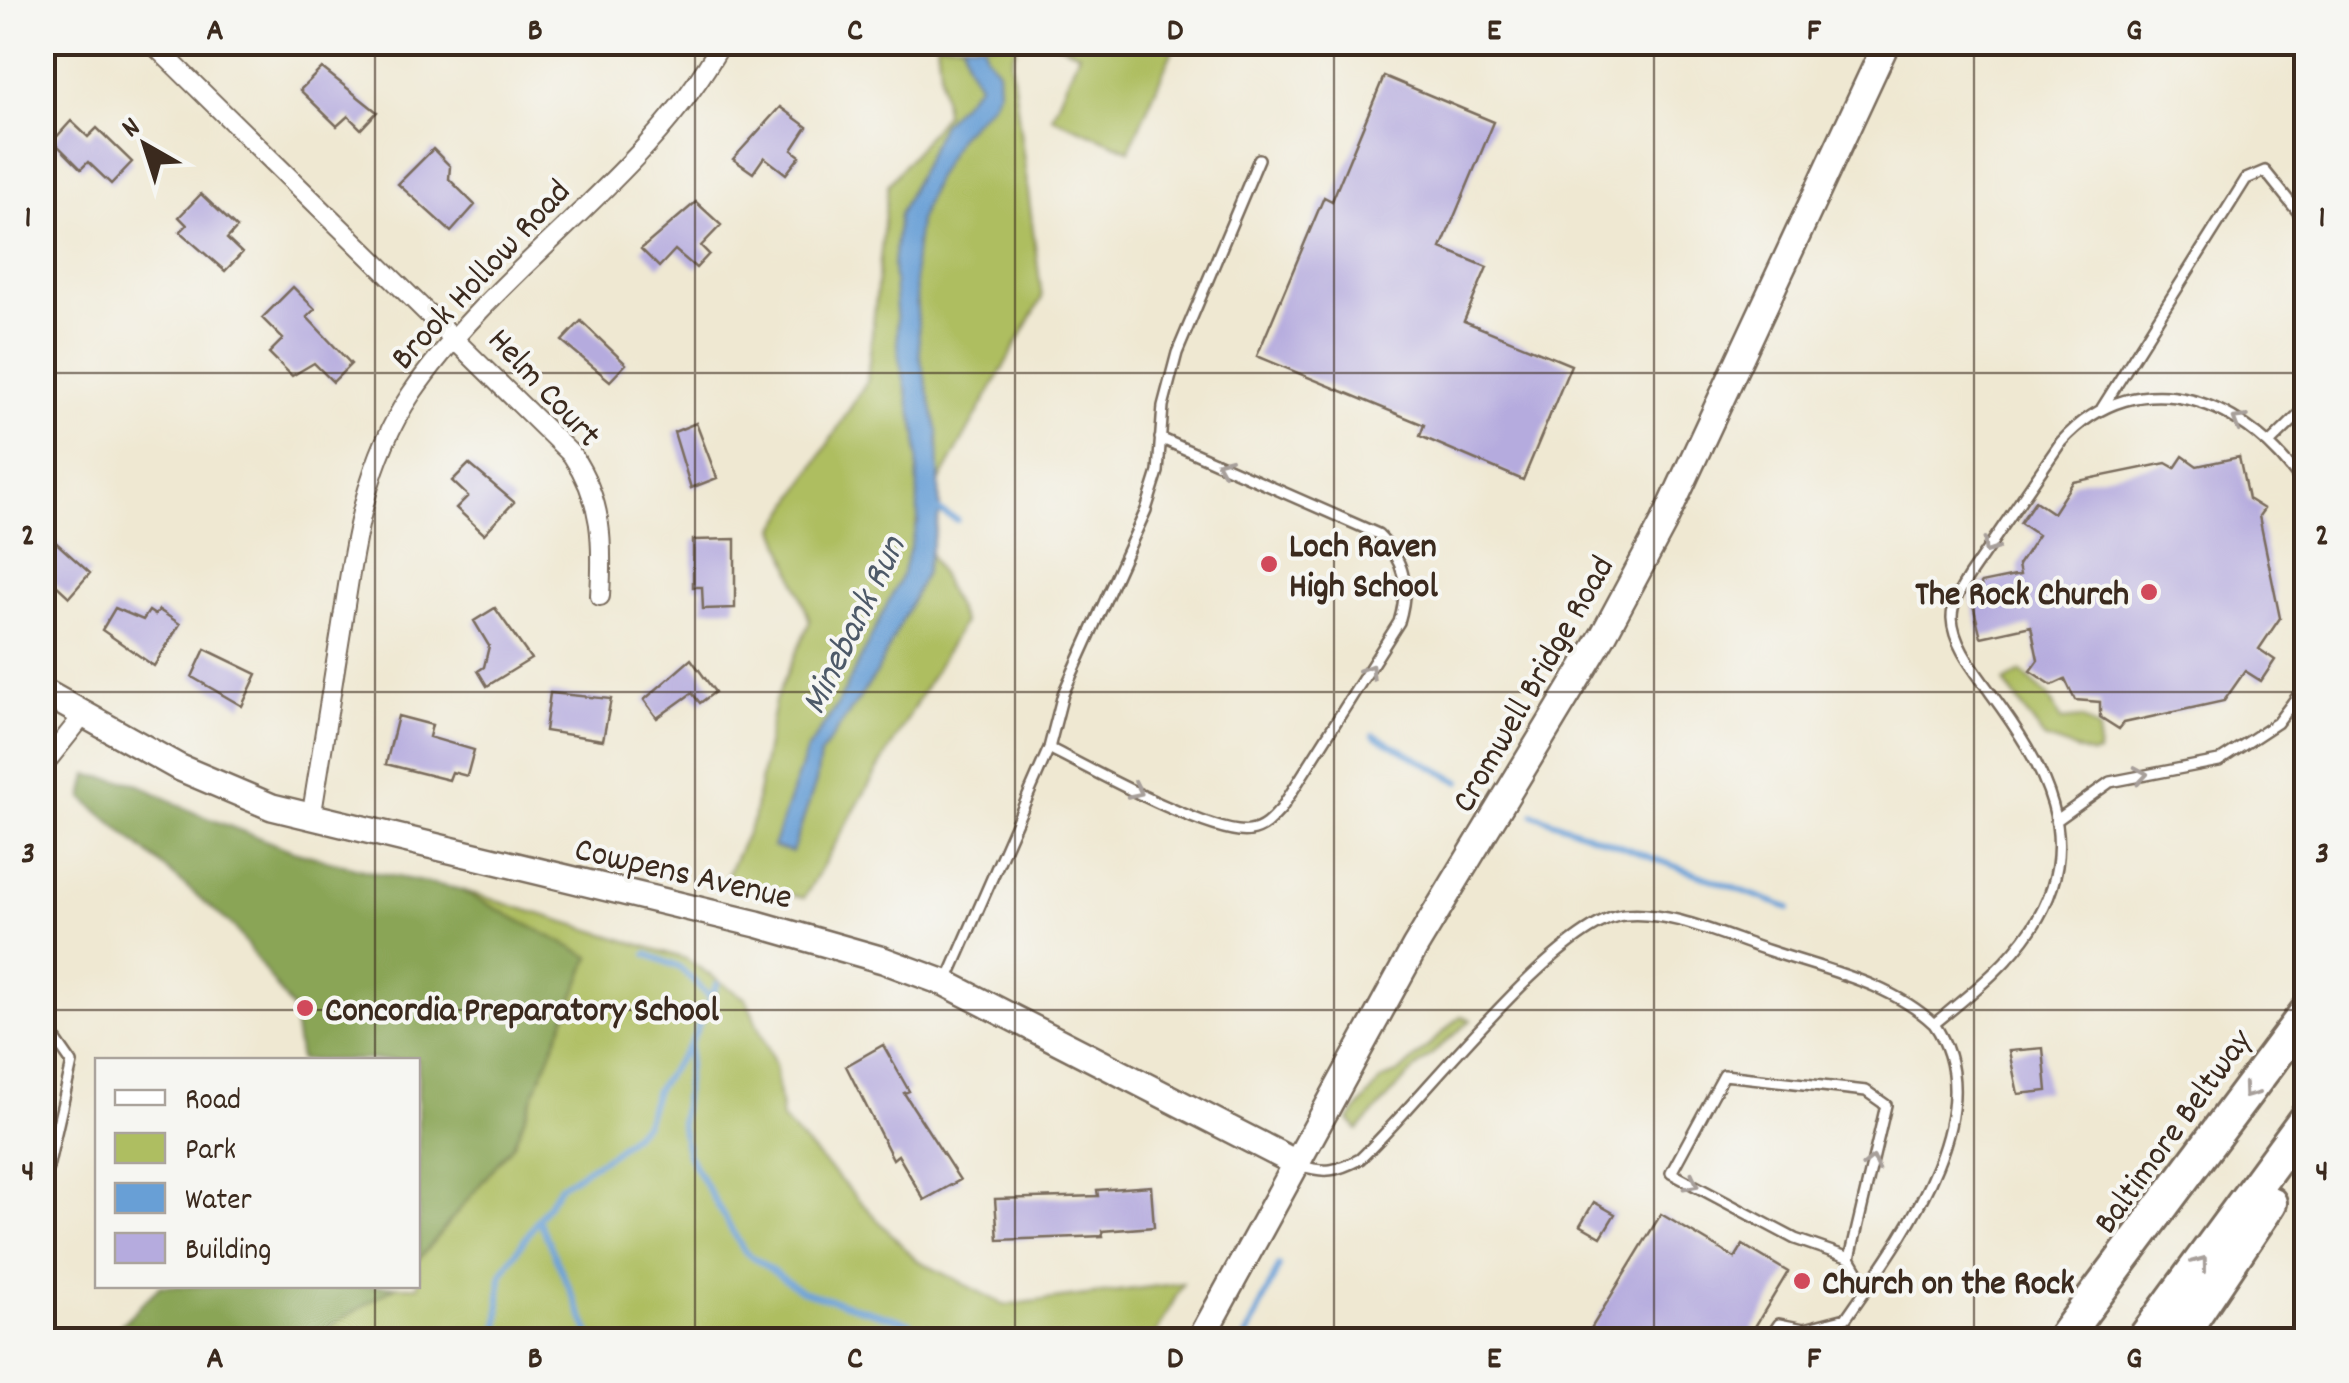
<svg xmlns="http://www.w3.org/2000/svg" width="2349" height="1383" viewBox="0 0 2349 1383" font-family="Dekko,sans-serif">
<rect width="100%" height="100%" fill="#f6f6f2"/>
<filter id="ink" filterUnits="userSpaceOnUse"><feTurbulence type="fractalNoise" baseFrequency=".01" numOctaves="2"/><feDisplacementMap in="SourceGraphic" scale="20" xChannelSelector="R" yChannelSelector="G"/><feConvolveMatrix kernelMatrix="1 2 1 2 8 2 1 2 1" color-interpolation-filters="sRGB"/></filter>
<filter id="wash" filterUnits="userSpaceOnUse"><feTurbulence type="fractalNoise" baseFrequency=".0048" numOctaves="4" result="noise"/><feDisplacementMap in="SourceGraphic" scale="40" xChannelSelector="R" yChannelSelector="G"/><feGaussianBlur stdDeviation="2.25" result="paint"/><feColorMatrix in="noise" values="0 0 0 0 0 0 0 0 0 0 0 0 0 0 0 0 0 1.4 0 .05"/><feComposite in="paint" operator="in"/></filter>
<g filter="url(#wash)">
<rect width="100%" height="100%" fill="#efe8d2"/>
<path fill="#aebe61" stroke="#747440" stroke-width="2.5" d="M937 43H1017L1011 62 1042 298 916 524 963 622 804 898 725 880 753 820 775 701 810 621 776 528 867 381 888 185 945 114Z
M1055 43H1176L1129 150 1052 117 1079 53Z
M2021 672 2048 696 2061 720 2082 718 2099 730 2098 753 2092 755 2044 738 2004 682Z
M458 889 686 959 746 999 775 1065 782 1119 915 1259 1005 1305 1183 1283 1153 1340H307L396 1286H418V1260L514 1143 589 957Z
M1461 1016 1471 1020 1417 1067 1358 1130 1349 1120 1381 1080 1399 1073Z"/>
<path fill="#8aa557" stroke="#62683a" stroke-width="2.5" d="M88 775 136 783 195 813 293 851 366 871 458 889 590 957 514 1143 418 1260V1060H300L292 1009 235 928 83 798Z
M160 1286H396L307 1340H105Z"/>
<path fill="#689fd6" stroke="#52647a" stroke-width="2.5" d="M963 43H984L986 55 998 70 999 89 992 103 959 136 934 181 919 221 914 264 920 356 938 432 940 512 925 573 876 674 820 755 816 782 792 852 773 847 806 752 838 704 902 574 918 521 917 436 899 358 893 264 899 215 942 124 979 84 967 63Z"/>
<g fill="none" stroke-linecap="round" stroke-linejoin="round">
<path stroke="#689fd6" stroke-width="6" d="M935 509 957 520
M1374 735 1460 782
M1533 814 1789 908
M647 954 680 968 709 996
M690 1048 681 1123 687 1153 744 1251 801 1291 910 1323
M539 1221 593 1340
M498 1340 501 1275 560 1186 614 1152 645 1123 656 1090 690 1044 717 984
M1245 1340 1279 1266"/>
</g>
<g id="blocks">
<path fill="#b5abde" d="M322 68 377 112 361 129 348 116 337 126 300 90Z
M1384 76 1494 122 1441 248 1487 267 1464 321 1571 365 1523 480 1420 436 1424 425 1257 356 1324 197 1332 201Z
M780 107 807 127 792 150 800 156 786 174 764 157 753 173 733 159Z
M71 121 88 137 97 128 132 162 111 184 88 162 81 169 53 141Z
M433 149 450 166 449 179 475 205 451 232 398 184Z
M201 194 237 228 227 239 242 253 225 271 180 232 187 225 179 217Z
M696 202 721 225 701 246 709 254 696 268 675 250 659 267 641 249Z
M293 287 315 309 307 317 351 364 333 382 314 363 292 376 269 353 283 339 262 318Z
M581 321 626 364 610 381 562 341Z
M696 423 717 478 691 488 674 432Z
M2183 456 2197 466 2239 457 2248 499 2264 509 2259 516 2280 618 2259 649 2275 660 2261 681 2245 671 2224 701 2124 723 2119 729 2100 717V702L2075 700 2065 679 2052 685 2030 671 2038 660 2031 626 1981 637 1970 593 1982 590 1981 583 2020 575 2018 565 2038 535 2020 523 2035 501 2053 513 2073 482 2166 463 2175 468Z
M469 464 514 502 484 534 456 508 468 496 452 481Z
M42 530 90 573 69 597 42 572Z
M735 539V608L703 609 702 587H693V540Z
M115 608 143 620 149 611 155 615 159 610 180 624 154 666 102 630Z
M495 608 531 659 487 686 478 671 484 667 489 646 474 621Z
M205 649 257 674 242 706 192 677Z
M691 659 715 692 700 703 692 693 657 718 644 700Z
M550 693 611 699 603 740 545 731Z
M398 716 432 725 429 737 474 750 467 776 452 772 449 780 386 764Z
M883 1045 909 1091 904 1093 960 1180 924 1200 898 1155 893 1159 846 1066Z
M2043 1048 2047 1091 2018 1094 2009 1051Z
M1151 1186 1154 1227 1102 1231 1103 1236 998 1240 995 1199 1098 1196 1097 1190Z
M1594 1202 1615 1214 1601 1237 1580 1225Z
M1661 1214 1735 1258 1743 1245 1788 1272 1747 1340H1584Z"/>
</g>
</g>
<g filter="url(#ink)">
<use href="#blocks" fill-opacity="0" stroke="#7a6c5d" stroke-width="2.5"/>
<g fill="none" stroke-linecap="round" stroke-linejoin="round">
<g stroke="#7a6c5d" stroke-width="14">
<path id="lane" d="M2102 408 2246 179 2265 171 2306 222
M2270 443 2306 408
M1049 748C1086 767 1215 838 1250 831 1264 829 1272 819 1281 809L1399 622C1410 585 1405 561 1378 534L1160 438
M2057 820 2110 782 2219 761 2277 723 2306 685
M947 981 1049 748 1063 694 1146 510 1158 472 1163 406 1177 353 1259 159
M42 1020 72 1063 42 1194
M1300 1165C1325 1174 1337 1171 1360 1159 1417 1106 1557 922 1624 915 1671 910 1726 937 1770 951 1826 970 1891 983 1934 1024 1969 995 2007 966 2032 928 2090 841 2043 764 1990 692 1975 671 1953 645 1952 618 1952 602 1961 589 1969 576L2061 442C2140 355 2250 402 2306 489
M1850 1258 1886 1105 1866 1091 1724 1075 1671 1173 1795 1239 1850 1258 1867 1287
M1768 1340 1779 1324 1804 1329 1846 1318C1897 1244 1997 1114 1934 1024"/>
</g>
<g stroke="#7a6c5d" stroke-width="22">
<path id="street" d="M151 42 572 455C603 501 603 543 600 596
M42 767 82 717
M311 819C321 756 331 694 341 631 354 548 363 466 411 394 499 265 646 180 722 42"/>
</g>
<g stroke="#7a6c5d" stroke-width="30">
<path id="secondary" d="M42 691 178 767 272 807 757 924 883 960 945 983 1294 1162
M1200 1340 1415 947 1604 634 1663 524 1887 42"/>
</g>
<g stroke="#7a6c5d" stroke-width="38">
<path id="highway" d="M2062 1340 2306 1013
M2143 1340 2306 1118
M2178 1340 2270 1203"/>
</g>
<use href="#lane" stroke="#fff" stroke-width="9"/>
<use href="#street" stroke="#fff" stroke-width="18"/>
<use href="#secondary" stroke="#fff" stroke-width="25"/>
<use href="#highway" stroke="#fff" stroke-width="32"/>
</g>
<defs><path id="oneway-chevron" d="M-2-3.5L2.5 0L-2 3.5" fill="none" stroke-width="1.6" stroke-linecap="round" stroke-linejoin="round" transform="scale(2.5)"/></defs>
<g stroke="#a79f9a">
<use href="#oneway-chevron" transform="translate(2239 421) rotate(-149)"/>
<use href="#oneway-chevron" transform="translate(1223 465) rotate(-157)"/>
<use href="#oneway-chevron" transform="translate(1989 547) rotate(124)"/>
<use href="#oneway-chevron" transform="translate(1369 671) rotate(-58)"/>
<use href="#oneway-chevron" transform="translate(2141 775) rotate(-9)"/>
<use href="#oneway-chevron" transform="translate(1136 791) rotate(25)"/>
<use href="#oneway-chevron" transform="translate(2249 1092) rotate(126)"/>
<use href="#oneway-chevron" transform="translate(1872 1163) rotate(-77)"/>
<use href="#oneway-chevron" transform="translate(1692 1183) rotate(27)"/>
<use href="#oneway-chevron" transform="translate(2201 1263) rotate(-53)"/>
</g>
</g>
<path fill="none" stroke="#3b2a1e" stroke-width="2.5" stroke-opacity="0.55" d="M375 42V1060M695 42V1340M1015 42V1340M1334 42V1340M1654 42V1340M1974 42V1340M42 373H2306M42 692H2306M42 1010H2306M375 1286V1340"/>
<g fill="#d1495b" stroke="#f6f6f2" stroke-width="4">
<circle cx="1269" cy="564" r="10"/>
<circle cx="2149" cy="592" r="10"/>
<circle cx="305" cy="1008" r="10"/>
<circle cx="1802" cy="1281" r="10"/>
</g>
<g text-anchor="middle" stroke-width="8" stroke-linejoin="round" paint-order="stroke">
<g font-size="35" fill="#3b2a1e" stroke="#f6f6f2">
<text transform="translate(479 273) rotate(-47)" y="12">Brook Hollow Road</text>
<text transform="translate(546 386) rotate(47)" y="12">Helm Court</text>
<text transform="translate(1531 683) rotate(-60)" y="12">Cromwell Bridge Road</text>
<text transform="translate(684 871) rotate(13)" y="12">Cowpens Avenue</text>
<text transform="translate(2171 1130) rotate(-54)" y="12">Baltimore Beltway</text>
</g>
<g font-size="35" font-weight="bold" fill="#3b2a1e" stroke="#f6f6f2" text-anchor="start">
<text x="1289" y="556">Loch Raven<tspan x="1289" dy="40">High School</tspan></text>
<text x="2129" y="604" text-anchor="end">The Rock Church</text>
<text x="325" y="1020">Concordia Preparatory School</text>
<text x="1822" y="1293">Church on the Rock</text>
</g>
<g font-size="38" font-style="italic" fill="#4d5968" stroke="#f6f6f2">
<text transform="translate(851 624) rotate(-64)" y="13">Minebank Run</text>
</g>
</g>
<rect width="2349" height="1383" fill="none" stroke="#f6f6f2" stroke-width="110"/>
<rect x="95" y="1058" width="325" height="230" fill="#f6f6f2" stroke="#aba49d" stroke-width="2.5"/>
<rect x="115" y="1090" width="50" height="15" fill="#ffffff" stroke="#aba49d" stroke-width="2.5"/>
<text x="185" y="1108" font-size="30" fill="#3b2a1e">Road</text>
<rect x="115" y="1133" width="50" height="30" fill="#aebe61" stroke="#aba49d" stroke-width="2.5"/>
<text x="185" y="1158" font-size="30" fill="#3b2a1e">Park</text>
<rect x="115" y="1183" width="50" height="30" fill="#689fd6" stroke="#aba49d" stroke-width="2.5"/>
<text x="185" y="1208" font-size="30" fill="#3b2a1e">Water</text>
<rect x="115" y="1233" width="50" height="30" fill="#b5abde" stroke="#aba49d" stroke-width="2.5"/>
<text x="185" y="1258" font-size="30" fill="#3b2a1e">Building</text>
<g transform="translate(145 145) rotate(321)" stroke="#f6f6f2" stroke-width="8" paint-order="stroke">
<path d="M0-8L18 38L0 25L-18 38Z" fill="#3b2a1e"/>
<text y="-15" font-size="28" font-weight="bold" text-anchor="middle" fill="#3b2a1e">N</text>
</g>
<rect x="55" y="55" width="2239" height="1273" fill="none" stroke="#3b2a1e" stroke-width="4"/>
<g font-size="32" text-anchor="middle" font-weight="bold" fill="#3b2a1e">
<text x="215" y="39">A</text>
<text x="535" y="39">B</text>
<text x="855" y="39">C</text>
<text x="1175" y="39">D</text>
<text x="1494" y="39">E</text>
<text x="1814" y="39">F</text>
<text x="2134" y="39">G</text>
<text x="28" y="226">1</text>
<text x="2322" y="226">1</text>
<text x="28" y="544">2</text>
<text x="2322" y="544">2</text>
<text x="28" y="862">3</text>
<text x="2322" y="862">3</text>
<text x="28" y="1180">4</text>
<text x="2322" y="1180">4</text>
<text x="215" y="1367">A</text>
<text x="535" y="1367">B</text>
<text x="855" y="1367">C</text>
<text x="1175" y="1367">D</text>
<text x="1494" y="1367">E</text>
<text x="1814" y="1367">F</text>
<text x="2134" y="1367">G</text>
</g>
</svg>
